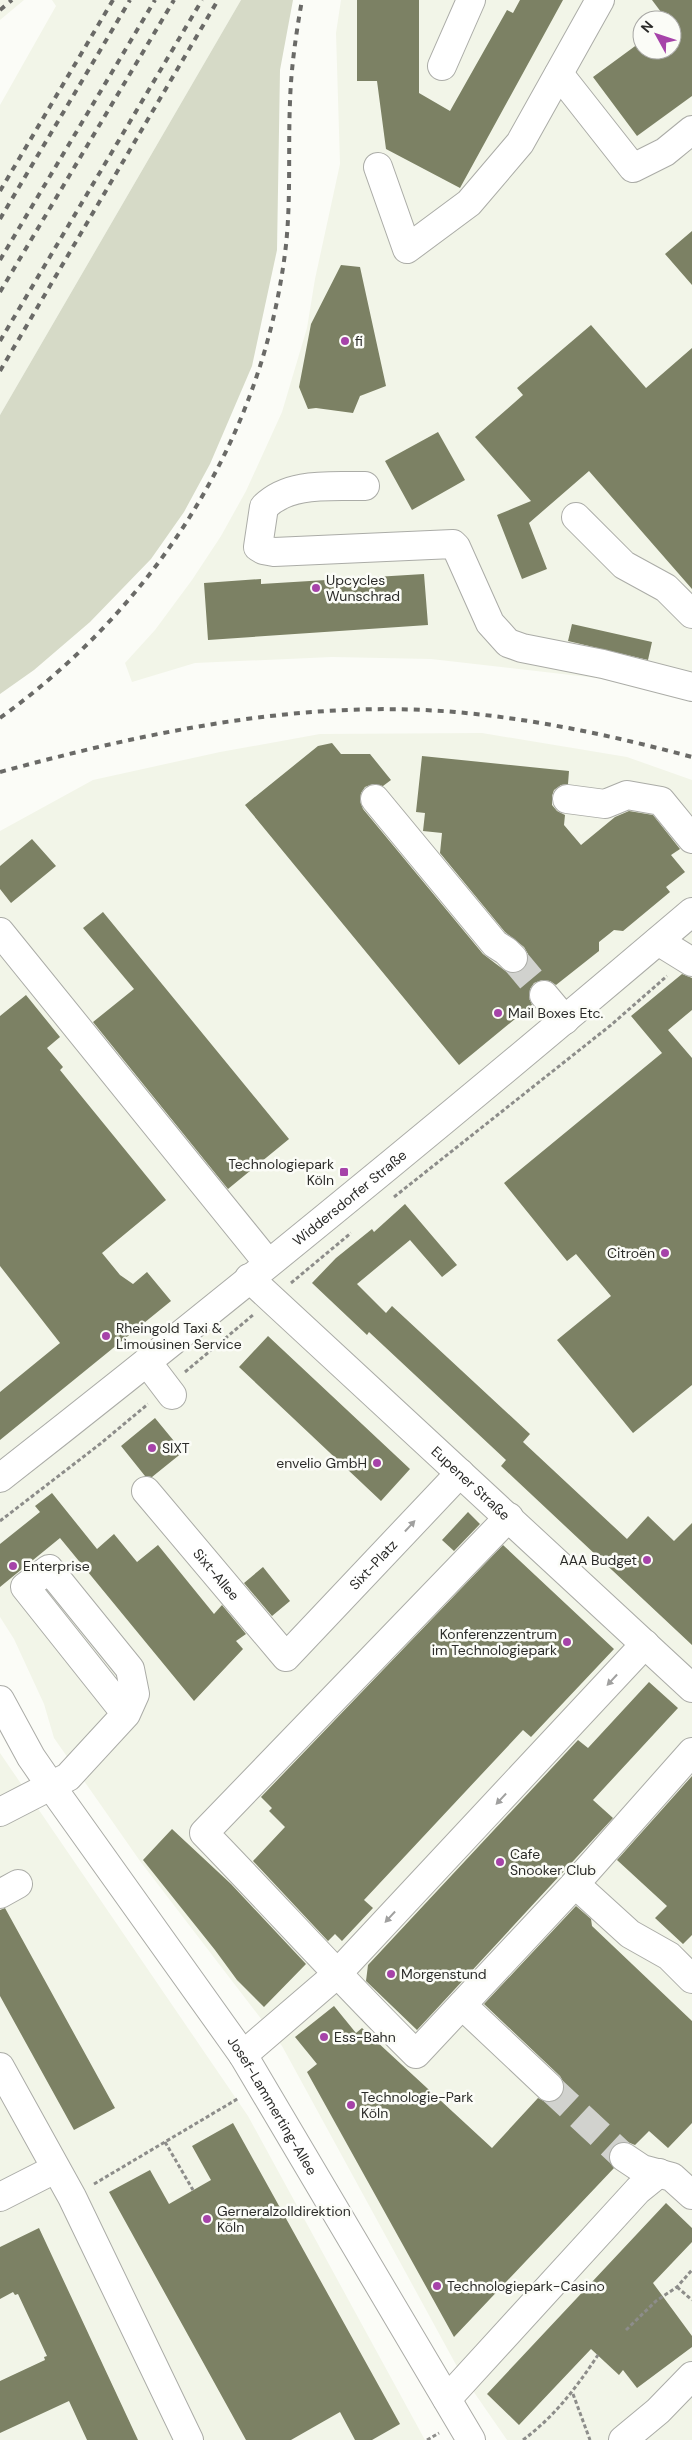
<svg xmlns="http://www.w3.org/2000/svg" width="692" height="2440" viewBox="0 0 692 2440" font-family="'DM Sans',sans-serif">
<rect width="100%" height="100%" fill="#fbfcf7"/>
<path fill="#f2f5e8" fill-rule="evenodd" d="M0 0H24L0 20Z
M52 0H241L0 415V105L56 6Z
M341 0H692V700L597 678 431 659 332 657 195 663 132 682 125 663 155 630 192 580 221 536 246 491 282 412 307 328 315 279 340 164 336 33ZM642 20H672V50H642Z
M482 733 627 757 692 780V2440H507L460 2372 282 2046 140 1861 54 1738 44 1704 14 1639 0 1617V831L93 780 220 752 320 734Z
M0 1753 248 2116 425 2440H0Z"/>
<path fill="#d6dac7" d="M241 0H293L280 70 277 250 252 366 210 464 184 512 151 559 90 622 34 670 0 694V415Z"/>
<path fill="#7c8164" d="M357 0H419V93L450 111 507 10 513 13 520 0H563L460 188 386 149 377 81H357Z
M652 0H692V96L637 136 593 77 642 41V50H672V20H667Z
M692 231V285L665 254Z
M341 265 360 267 386 386 360 396 353 413 316 408 308 409 299 387 311 324Z
M591 325 646 388 692 348V589L589 471 529 523 547 569 522 579 497 515 531 501 475 437 523 395 517 388Z
M438 432 465 480 412 510 385 461Z
M424 574 428 625 208 640 204 583 261 579V584Z
M572 624 652 642 648 660 568 641Z
M332 743 341 754H370L391 780 383 786 373 784 365 787 361 793 360 801 363 809 483 954 508 973H517L524 969 528 962V954L524 947 505 932 440 853 442 833 423 831 425 813 416 812 422 756 569 771 568 784 561 785 554 790 552 796V805L557 811 565 815 564 825 581 845 615 817 629 811 653 815 680 849 671 855 685 872 666 887 670 892 623 931 614 930 599 942V951L556 985 550 981 542 980 534 983 530 989 529 997 532 1005 459 1065 245 805 318 746Z
M32 839 56 866 11 903 0 889V866Z
M103 912 289 1139 228 1189 93 1022 134 989 83 928Z
M682 974 692 978V1010L668 1030 692 1058V1385L633 1433 557 1340 611 1296 576 1254 567 1261 504 1183 662 1053 631 1016Z
M26 995 60 1037 47 1048 63 1067 60 1070 166 1200 102 1253 120 1275 133 1284 147 1272 171 1301 0 1440V1392L60 1343 0 1266V1016Z
M405 1204 457 1265 442 1277 410 1240 357 1284 386 1313 392 1306 530 1434 523 1442 627 1539 648 1516 674 1541 692 1523V1645L501 1466 506 1460 369 1332 367 1335 312 1283 336 1258 372 1229 374 1232Z
M268 1336 410 1469 381 1501 239 1367Z
M155 1418 183 1452 152 1477 145 1476 121 1446Z
M52 1493 97 1549 114 1534 137 1562 158 1545 214 1614 222 1605 246 1634 236 1641 243 1649 194 1701 60 1538 0 1587V1544L40 1512 35 1506Z
M468 1512 480 1524 454 1551 442 1540Z
M503 1545 614 1649 531 1737 523 1730 364 1900 373 1908 342 1941 335 1934 328 1941 253 1861 285 1827 269 1811 272 1808 261 1797Z
M263 1567 290 1601 272 1616 244 1583Z
M649 1682 678 1708 593 1800 613 1818 417 2030 366 1981 368 1965 578 1740 588 1748Z
M692 1776V1935L683 1944 655 1918 667 1906 617 1860Z
M172 1829 231 1884 306 1964 264 2007 237 1980 215 1950 143 1860Z
M576 1906 591 1919 592 1926 692 2021V2123L668 2148 649 2131 635 2145 625 2141 617 2143 611 2148 608 2156 614 2168 454 2337 307 2072 317 2064 295 2037 334 2006 356 2033 362 2028 492 2148 538 2098 546 2102H553L560 2098 564 2091V2083L560 2076 484 2004Z
M5 1908 115 2108 74 2130 0 1996V1910Z
M233 2123 400 2424 372 2440H355L340 2412 291 2440H246L109 2192 150 2170 169 2204 211 2180 192 2146Z
M666 2203 692 2228V2242L653 2283 692 2336V2347L637 2388 623 2370 619 2375 591 2349 519 2425 487 2394Z
M39 2228 75 2305 138 2440H87L69 2401 0 2433V2381L45 2360 44 2357 47 2356 18 2294 15 2295 13 2292 0 2299V2247Z"/>
<g fill="none" stroke-linecap="round" stroke-linejoin="round">
<path stroke="#d1d2ce" stroke-width="28" stroke-dasharray="28 14" stroke-linecap="butt" d="M513 958 544 995
M549 2087 624 2157"/>
<g stroke="#abaca7" stroke-width="30">
<g id="minor">
<path d="M442 66 471 0"/>
<path d="M559 74 633 168 665 152 692 130"/>
<path d="M378 167 407 249 469 203 520 143 600 0"/>
<path d="M365 486C332 487 290 481 264 507L258 547 263 550 274 552 453 544 456 547 490 623 508 643 522 648 603 664 692 687"/>
<path d="M576 517 624 565 666 588 692 614"/>
<path d="M375 799 495 944 506 951 513 958"/>
<path d="M567 799 605 804 627 795 661 801 692 839"/>
<path d="M0 932 268 1263"/>
<path d="M658 941 692 962"/>
<path d="M544 995 565 1020"/>
<path id="s1" d="M249 1278 692 1688"/>
<path d="M147 1362 172 1395"/>
<path id="s2" d="M146 1491 286 1657 460 1473"/>
<path d="M509 1517 204 1833C275 1906 343 1982 416 2054L575 1884 692 1752"/>
<path id="s3" d="M0 1700 31 1757 51 1786 243 2055 471 2440"/>
<path d="M0 1812 68 1777 126 1714 135 1694 130 1669 49 1569 25 1587 126 1714"/>
<path d="M575 1884 630 1934 669 1956 692 1979"/>
<path d="M0 1894 18 1884"/>
<path d="M462 2005 549 2087"/>
<path d="M243 2055 336 1975 645 1644"/>
<path d="M0 2067 72 2197 189 2440"/>
<path d="M624 2157 642 2169 672 2177 692 2195"/>
<path d="M0 2197 55 2169"/>
<path d="M447 2399 638 2190 659 2173"/>
<path d="M623 2440 658 2411 692 2376"/>
</g>
</g>
<g stroke="#abaca7" stroke-width="30">
<g id="major">
<path id="s4" d="M0 1478C235 1294 465 1105 692 912"/>
</g>
</g>
<path stroke="#8d8d8a" stroke-width="3" stroke-dasharray="4 2.5" stroke-linecap="butt" d="M394 1197 611 1025 667 976
M291 1283 351 1233
M185 1372 253 1315
M0 1521 100 1444 148 1404
M165 2142 193 2190
M94 2184 239 2098
M677 2287 692 2300
M626 2330 656 2301 677 2287 692 2270
M573 2394 590 2440
M427 2440 439 2433
M523 2440C555 2416 576 2388 598 2355"/>
<use href="#minor" stroke="#fff" stroke-width="28"/>
<use href="#major" stroke="#fff" stroke-width="28"/>
<path stroke="#6a6a67" stroke-width="4" stroke-dasharray="6 6" stroke-linecap="butt" d="M0 10 12 0
M0 191 113 0
M0 219 130 0
M0 260 155 0
M0 292 174 0
M0 341 202 0
M0 371 218 0
M0 718C155 606 264 438 286 245 291 197 288 150 290 102 291 68 296 34 302 0
M0 772C148 732 301 699 455 712 536 719 614 736 692 757"/>
</g>
<defs><path id="oneway-solid" d="M-6-.8H1V-3.2L6.5 0L1 3.2V.8H-6Z" transform="scale(1.25)"/></defs>
<g fill="#a0a09f">
<use href="#oneway-solid" transform="translate(410 1526) rotate(-47)"/>
<use href="#oneway-solid" transform="translate(612 1680) rotate(133)"/>
<use href="#oneway-solid" transform="translate(501 1799) rotate(133)"/>
<use href="#oneway-solid" transform="translate(390 1917) rotate(133)"/>
</g>
<g fill="#a643a9" stroke="#fbfcf7" stroke-width="2">
<circle cx="345" cy="341" r="5"/>
<circle cx="316" cy="588" r="5"/>
<circle cx="498" cy="1013" r="5"/>
<rect x="339" y="1167" width="10" height="10" rx="2.5"/>
<circle cx="665" cy="1253" r="5"/>
<circle cx="106" cy="1336" r="5"/>
<circle cx="152" cy="1448" r="5"/>
<circle cx="377" cy="1463" r="5"/>
<circle cx="647" cy="1560" r="5"/>
<circle cx="13" cy="1566" r="5"/>
<circle cx="567" cy="1642" r="5"/>
<circle cx="500" cy="1862" r="5"/>
<circle cx="391" cy="1974" r="5"/>
<circle cx="324" cy="2037" r="5"/>
<circle cx="351" cy="2105" r="5"/>
<circle cx="207" cy="2219" r="5"/>
<circle cx="437" cy="2286" r="5"/>
</g>
<g text-anchor="middle" stroke-width="5" stroke-linejoin="round" paint-order="stroke">
<g font-size="14" fill="#2b2b29" stroke="#fbfcf7" text-anchor="start">
<text x="355" y="346">fi</text>
<text x="326" y="585">Upcycles<tspan x="326" dy="16">Wunschrad</tspan></text>
<text x="508" y="1018">Mail Boxes Etc.</text>
<text x="334" y="1169" text-anchor="end">Technologiepark<tspan x="334" dy="16">Köln</tspan></text>
<text x="655" y="1258" text-anchor="end">Citroën</text>
<text x="116" y="1333">Rheingold Taxi &amp;<tspan x="116" dy="16">Limousinen Service</tspan></text>
<text x="162" y="1453">SIXT</text>
<text x="367" y="1468" text-anchor="end">envelio GmbH</text>
<text x="637" y="1565" text-anchor="end">AAA Budget</text>
<text x="23" y="1571">Enterprise</text>
<text x="557" y="1639" text-anchor="end">Konferenzzentrum<tspan x="557" dy="16">im Technologiepark</tspan></text>
<text x="510" y="1859">Cafe<tspan x="510" dy="16">Snooker Club</tspan></text>
<text x="401" y="1979">Morgenstund</text>
<text x="334" y="2042">Ess-Bahn</text>
<text x="361" y="2102">Technologie-Park<tspan x="361" dy="16">Köln</tspan></text>
<text x="217" y="2216">Gerneralzolldirektion<tspan x="217" dy="16">Köln</tspan></text>
<text x="447" y="2291">Technologiepark-Casino</text>
</g>
<g font-size="14" fill="#2b2b29" stroke="#fbfcf7">
<text dy="5" stroke="none"><textPath href="#s4" startOffset="448">Widdersdorfer Straße</textPath></text>
<text dy="5" stroke="none"><textPath href="#s1" startOffset="302">Eupener Straße</textPath></text>
<text dy="5" stroke="none"><textPath href="#s2" startOffset="344">Sixt-Platz</textPath></text>
<text dy="5" stroke="none"><textPath href="#s2" startOffset="109">Sixt-Allee</textPath></text>
<text dy="5" stroke="none"><textPath href="#s3" startOffset="489">Josef-Lammerting-Allee</textPath></text>
</g>
</g>
<g transform="translate(657 35) rotate(310)"><circle r="24" fill="#fbfcf7" stroke="#a8a8a5"/>
<path d="M0-4L9 19L0 12L-9 19Z" fill="#a643a9"/>
<text y="-8" font-size="14" font-weight="bold" text-anchor="middle" fill="#2b2b29">N</text>
</g>
</svg>
